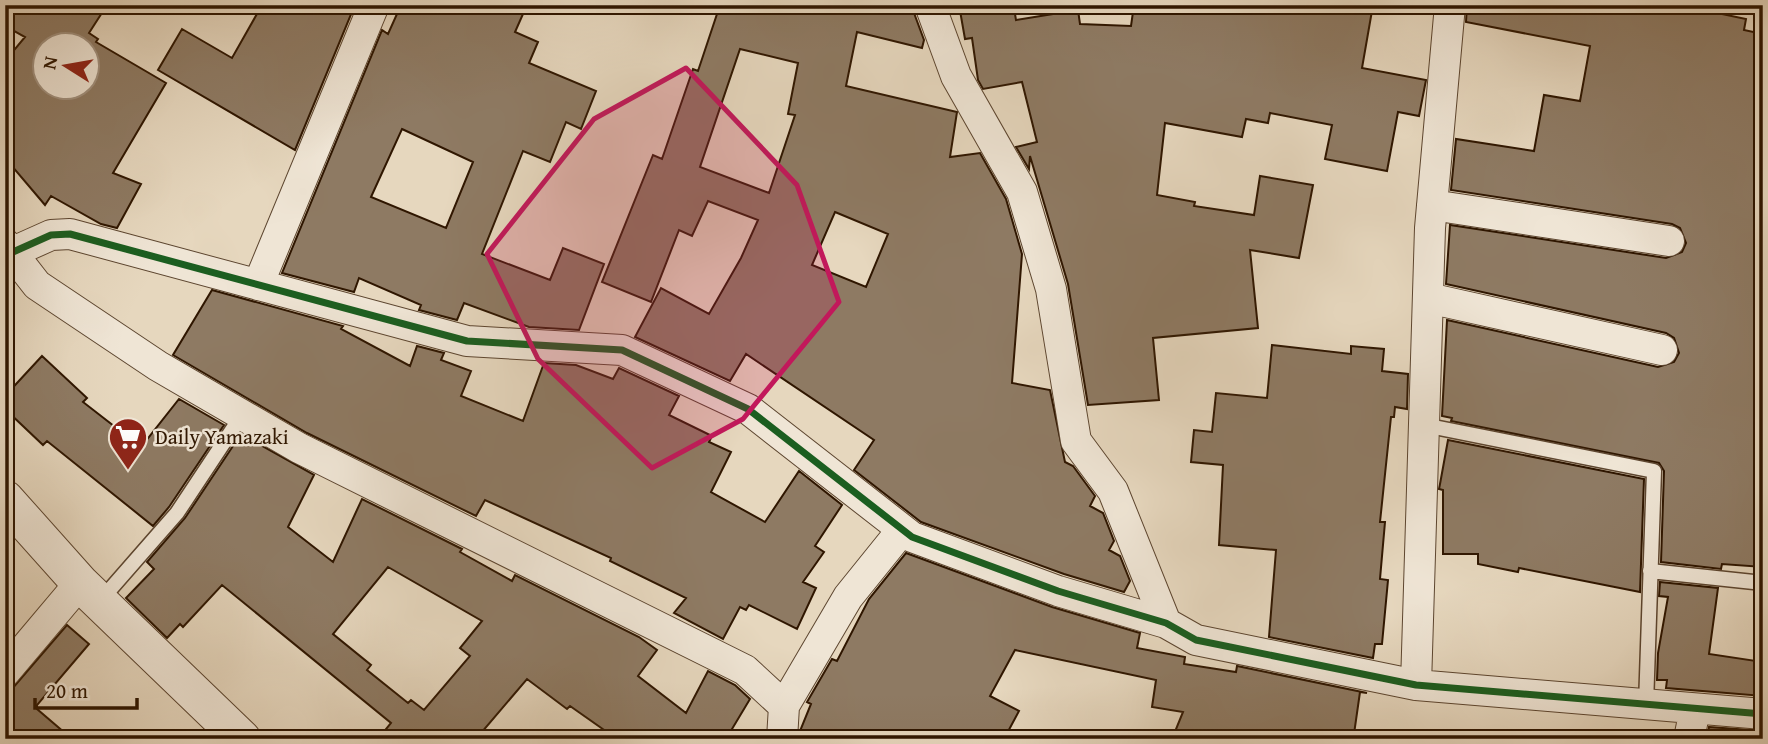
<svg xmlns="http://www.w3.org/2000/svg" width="1768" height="744" viewBox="0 0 1768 744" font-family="'Gentium Book Plus',serif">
<rect width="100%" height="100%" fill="#e6d7be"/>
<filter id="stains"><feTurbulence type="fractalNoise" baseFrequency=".00286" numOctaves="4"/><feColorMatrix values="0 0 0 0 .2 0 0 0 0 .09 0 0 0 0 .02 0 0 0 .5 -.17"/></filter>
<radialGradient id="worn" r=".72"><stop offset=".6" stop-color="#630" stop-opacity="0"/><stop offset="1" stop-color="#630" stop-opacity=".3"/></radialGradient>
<path fill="#8e7a63" stroke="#2f1600" stroke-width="2" fill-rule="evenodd" d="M5 5H107L89 33 98 39 96 42 166 83 113 173 141 184 117 228 101 224 51 196 45 205 5 158V61L25 37 5 26ZM46 46H88V88H46Z
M262 5H340L352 12 295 150 158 70 182 29 232 58Z
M401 5H527L515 32 538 42 529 63 596 91 581 129 566 122 550 162 523 151 482 254 550 280 563 248 604 264 579 330 529 327 464 303 457 320 419 310 421 305 359 278 354 292 282 273 382 30 388 34ZM402 129 473 162 446 228 371 197Z
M720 5H884L914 13 924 40 922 48 857 32 846 86 957 112 950 157 980 153 1006 199 1022 254 1012 383 1050 390 1065 462 1073 466 1095 496 1090 506 1103 513 1114 541 1109 550 1120 556 1130 581 1124 592 1064 574 921 522 854 470 874 440 746 354 730 381 635 337 661 288 709 314 741 258 758 220 708 201 692 236 679 230 651 302 602 282 653 155 662 159 693 69 698 71ZM740 49 798 63 788 114 795 115 769 193 700 167ZM835 212 888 234 866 287 812 265Z
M959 5H1001L1002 10 1014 8 1016 20 1078 10 1080 24 1131 26 1134 5H1373L1362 68 1426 80 1419 116 1398 112 1387 171 1325 159 1332 125 1270 113 1268 123 1246 119 1242 137 1165 123 1157 195 1195 202 1194 206 1254 215 1260 176 1313 185 1299 258 1250 250 1258 328 1153 338 1159 400 1088 405 1068 284 1030 156 1029 169 1016 147 1037 142 1022 82 983 89 978 80 972 38 965 39Z
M1467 5H1718L1717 13 1746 19 1744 30 1763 34V567L1722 564 1721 569 1661 562 1664 471 1659 463 1451 421 1452 418 1442 416 1447 320 1658 367 1674 362 1679 353 1674 338 1666 333 1446 284 1450 225 1666 258 1682 252 1686 243 1680 228 1672 224 1451 190 1456 139 1534 151 1544 95 1580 101 1590 46 1466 22Z
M212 290 343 326 341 329 410 366 417 346 444 353 441 360 471 371 461 396 523 421 544 363 576 365 613 379 619 368 679 396 669 415 712 436 709 442 731 452 711 492 765 522 799 471 842 505 815 546 824 552 803 582 816 588 797 629 749 605 746 610 740 607 723 639 674 613 686 598 610 561 611 558 485 500 476 516 307 433 173 355Z
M1272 345 1351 354V346L1384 349 1382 371 1408 374 1407 409 1395 407 1394 417H1391L1380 522H1385L1380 579 1388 580 1382 644H1375L1373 658 1269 637 1276 550 1219 545 1223 465 1191 462 1194 430 1212 432 1216 393 1267 398Z
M42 356 87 398 83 402 141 447 179 399 224 425 169 507 153 526 47 441 43 445 5 409V396Z
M241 434 314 475 288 527 333 562 362 499 462 549 460 552 512 581 515 575 639 637 657 650 638 676 686 713 708 671 735 685 750 699 726 739H617L570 706 567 709 527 679 476 739H378L391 723 222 585 183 627 180 624 167 638 126 598 154 569 147 562 185 518ZM388 567 482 621 460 648 470 656 424 710 411 700 408 703 367 670 371 665 333 634Z
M1448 440 1644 479 1640 592 1519 568 1518 572 1478 564V554H1443V490L1439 489 1440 484Z
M906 553 1052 607 1140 633 1137 648 1185 657 1184 664 1236 672 1237 666 1367 693 1360 692 1354 734 1349 733 1348 739H1172L1183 712 1152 707 1156 680 1015 650 990 696 1019 711 1004 739H815L800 731 811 704 807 702 832 659 837 661 869 599Z
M1660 582 1718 588 1709 654 1763 662V696L1666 688 1667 680H1657L1658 653 1668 597 1659 596Z
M67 625 89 644 37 705V709L72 739H5V697Z
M1709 727 1763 731V739H1707Z"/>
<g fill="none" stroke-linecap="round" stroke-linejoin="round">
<g stroke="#5d4630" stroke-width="17">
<path id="service" d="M1758 5 1763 8
M1424 425 1654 471 1646 705
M1650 571 1763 583
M100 601 177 513 242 415"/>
</g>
<g stroke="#5d4630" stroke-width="32">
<path id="minor" d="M930 5 956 76 1022 192 1051 289 1076 441 1113 491 1166 623
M1432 205 1669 241
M5 244 37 285 158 366 299 448 745 670 784 706 782 739
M13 252 51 235 70 234 467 341 622 350 748 409 912 537 1058 591 1166 623 1196 640 1416 685 1763 714
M258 285 374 5
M1428 298 1662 350
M5 672 80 583
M1416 685 1430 228 1450 5
M784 706 848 597 902 530
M1689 739 1695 709"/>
</g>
<g stroke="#5d4630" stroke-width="39">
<path id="tertiary" d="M5 499 80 583 242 739"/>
</g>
<use href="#service" stroke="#efe5d5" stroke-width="14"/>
<use href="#minor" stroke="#efe5d5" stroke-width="30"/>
<use href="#tertiary" stroke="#efe5d5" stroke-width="37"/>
<g stroke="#efe5d5" stroke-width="11">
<path id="cycleway" d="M13 252 51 235 70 234 467 341 622 350 748 409 912 537 1058 591 1166 623 1196 640 1416 685 1763 714"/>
</g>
<use href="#cycleway" stroke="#1b5e20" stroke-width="7"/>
</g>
<path fill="#c2185b" fill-opacity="0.2" stroke="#c2185b" stroke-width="5" stroke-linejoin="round" d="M686 68 797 185 839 302 743 419 652 468 538 359 487 254 594 119Z"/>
<defs>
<g id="supermarket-pin" transform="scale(2.0125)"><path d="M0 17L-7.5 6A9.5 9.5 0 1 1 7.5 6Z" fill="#8f2418" stroke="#efe5d5"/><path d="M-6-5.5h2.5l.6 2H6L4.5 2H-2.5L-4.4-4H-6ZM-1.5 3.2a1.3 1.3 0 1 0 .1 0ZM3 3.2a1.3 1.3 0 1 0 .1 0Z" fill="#fff"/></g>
</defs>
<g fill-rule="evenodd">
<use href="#supermarket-pin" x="128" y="437"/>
</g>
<g text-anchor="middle" stroke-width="5" stroke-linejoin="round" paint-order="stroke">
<g font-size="21" fill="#2f1600" stroke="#efe5d5" text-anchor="start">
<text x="155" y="444">Daily Yamazaki</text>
</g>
</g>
<rect width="1768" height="744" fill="none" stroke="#e6d7be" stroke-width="28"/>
<rect x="7" y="7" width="1754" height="730" fill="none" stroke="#2f1600" stroke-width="3.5"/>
<rect x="14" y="14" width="1740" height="716" fill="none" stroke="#2f1600" stroke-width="2"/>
<g transform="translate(66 66) rotate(281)"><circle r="33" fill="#efe5d5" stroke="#a29280" stroke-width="2"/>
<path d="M0-5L12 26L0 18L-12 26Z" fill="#8f2418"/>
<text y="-10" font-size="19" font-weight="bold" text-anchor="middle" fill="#2f1600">N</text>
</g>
<path d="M35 698v10h102v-10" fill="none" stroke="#2f1600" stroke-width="3.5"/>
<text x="46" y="698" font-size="21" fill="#2f1600" stroke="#efe5d5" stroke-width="5" paint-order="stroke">20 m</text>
<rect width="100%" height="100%" filter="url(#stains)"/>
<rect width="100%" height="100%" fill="url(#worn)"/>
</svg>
